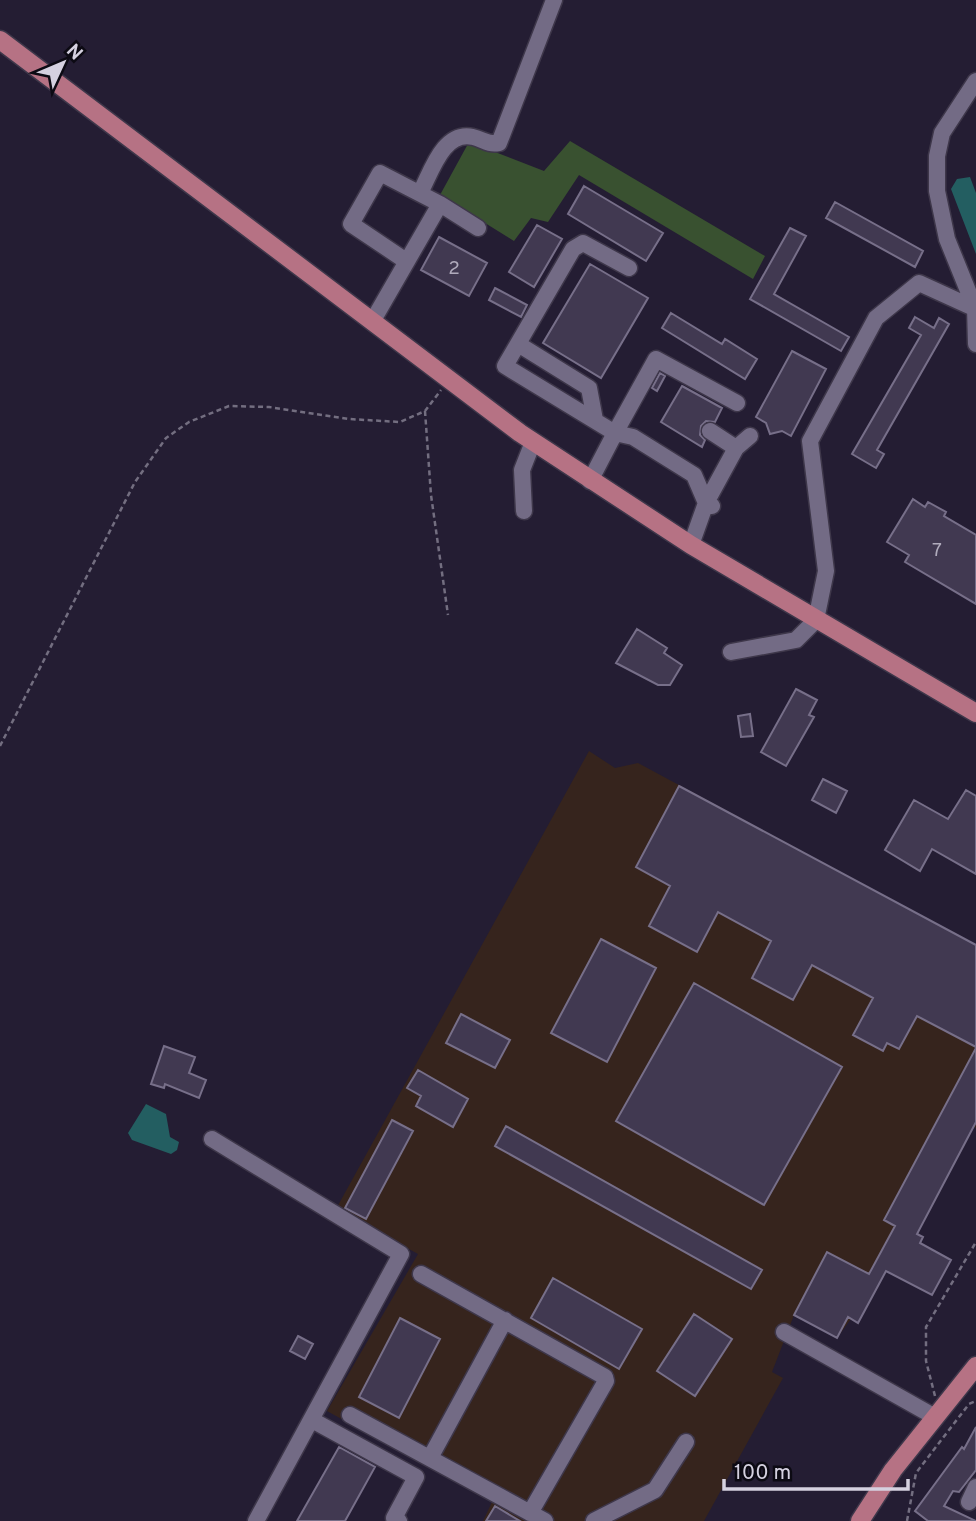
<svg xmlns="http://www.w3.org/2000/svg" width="976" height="1521" viewBox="0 0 976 1521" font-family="Overpass,sans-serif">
<rect width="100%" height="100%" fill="#241d33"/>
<path fill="#36241d" d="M589 751 615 768 638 763 976 945V1128L973 1127 917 1233 923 1237 920 1244 951 1260 932 1295 886 1271 837 1338 794 1315 772 1372 783 1378 704 1521H483L492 1502 327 1411 418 1254 336 1209Z"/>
<path fill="#395130" d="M570 141 765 256 753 279 579 175 548 222 531 218 514 241 440 195 469 142 544 171Z"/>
<path fill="#235e61" d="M970 177 976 193V254L951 189 957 179Z
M146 1104 166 1114 170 1137 179 1142 177 1150 171 1154 132 1140 128 1133Z"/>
<path fill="#413951" stroke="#776f89" stroke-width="2" d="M584 186 663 233 646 261 568 214Z
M835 202 923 251 915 267 826 218Z
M537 225 562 239 534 287 509 272Z
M790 228 806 236 774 294 849 337 841 351 750 299Z
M439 237 487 263 469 296 421 270Z
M590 264 648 298 601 378 543 343Z
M495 288 527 305 521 317 489 300Z
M671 313 722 344 725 339 757 359 745 379 662 328Z
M915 317 934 328 939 318 949 324 877 450 884 454 876 468 852 454 921 335 909 328Z
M792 351 826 369 791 436 782 431 770 434 766 423 756 417Z
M660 373 665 376 657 391 652 388Z
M682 386 722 408 715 422 706 421 701 426 700 435 705 440 702 447 661 422Z
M913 499 925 507 928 502 946 512 944 516 976 535V604L905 562 909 555 887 542Z
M637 629 667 648 664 653 682 665 670 685H658L616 663Z
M796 689 817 700 809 715 814 717 786 766 761 752Z
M750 714 753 736 741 737 738 716Z
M823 779 847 791 836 813 812 800Z
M679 786 976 945V1047L917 1016 899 1049 887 1043 883 1051 853 1035 873 998 812 965 793 1000 752 978 771 941 718 912 697 952 649 926 670 886 636 867Z
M966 790 976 796V874L932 849 920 871 885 850 914 800 948 819Z
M601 939 656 968 607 1062 551 1033Z
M694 983 842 1067 764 1205 616 1121Z
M461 1014 510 1040 495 1068 446 1043Z
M164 1046 195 1057 189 1073 206 1080 199 1098 165 1084 164 1088 151 1084Z
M976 1048V1122L917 1234 923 1237 920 1243 951 1260 932 1295 886 1271 858 1323 848 1317 837 1338 794 1315 827 1252 869 1274 895 1226 884 1220Z
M418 1070 468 1099 453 1127 416 1106 421 1096 407 1088Z
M392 1120 413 1131 366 1219 345 1208Z
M506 1126 762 1270 751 1289 495 1146Z
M553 1278 642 1329 619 1369 531 1318Z
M694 1314 732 1339 695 1396 657 1371Z
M400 1318 440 1339 399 1418 359 1397Z
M298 1336 313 1344 305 1359 290 1351Z
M976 1427V1470L959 1492 953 1491 944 1506 976 1521H928L915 1511 962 1447 964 1449Z
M339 1447 375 1467 345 1521H297Z
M495 1506 520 1521H486Z"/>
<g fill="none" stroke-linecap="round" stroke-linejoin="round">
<g stroke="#3e374a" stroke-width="19">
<path id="minor" d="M976 81 942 133 937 156V191L947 239 975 308 976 344
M420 193C431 173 443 130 473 137 483 139 487 145 499 143L554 0
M406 261 351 224 380 173 440 204 478 228
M629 268 583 243 573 249 505 366 615 433 656 359 737 403
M372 322 440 204
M518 344 589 388 595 420
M710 431 736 448 706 503 712 506
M736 448 750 436
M590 481 615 433 633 437 694 475 706 503 691 545
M524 511 522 470 533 442
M731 652 796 640 816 620 826 571 810 441 876 318 919 283 976 309
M212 1139 401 1254 256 1521
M421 1274 605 1377 606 1381 530 1513
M784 1332 935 1417
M350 1415 545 1521
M312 1420 416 1477 394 1518 399 1521
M430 1458 505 1320
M969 1502 976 1487
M594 1521 655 1490 686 1442"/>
</g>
<g stroke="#3e374a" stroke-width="21">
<path id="major" d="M0 40 520 433 691 545 976 713
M860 1521 893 1470 976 1366"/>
</g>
<path stroke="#736e80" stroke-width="2.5" stroke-dasharray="5 3.5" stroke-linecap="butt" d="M425 411 431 495 448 615
M0 746 135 482 166 438 189 422 229 406 269 407 349 419 400 422 425 411 441 390
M935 1396 926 1361V1327L976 1242
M907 1521 916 1473 969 1404 976 1401"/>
<use href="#minor" stroke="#736b85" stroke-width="16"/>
<use href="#major" stroke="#b67284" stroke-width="18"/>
</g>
<g text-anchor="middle" stroke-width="5" stroke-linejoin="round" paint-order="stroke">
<g font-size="19" fill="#b0abbc">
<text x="454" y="274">2</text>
<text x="937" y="556">7</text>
</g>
</g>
<g transform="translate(63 63) rotate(46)" stroke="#0c0a13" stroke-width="5" paint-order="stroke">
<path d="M0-5L12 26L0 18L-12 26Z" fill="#d5d1e0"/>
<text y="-10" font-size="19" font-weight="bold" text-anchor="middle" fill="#d5d1e0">N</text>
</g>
<path d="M724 1479v10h184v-10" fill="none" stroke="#d5d1e0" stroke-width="3.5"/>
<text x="734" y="1479" font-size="21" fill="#d5d1e0" stroke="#0c0a13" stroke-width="5" paint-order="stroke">100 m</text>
</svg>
